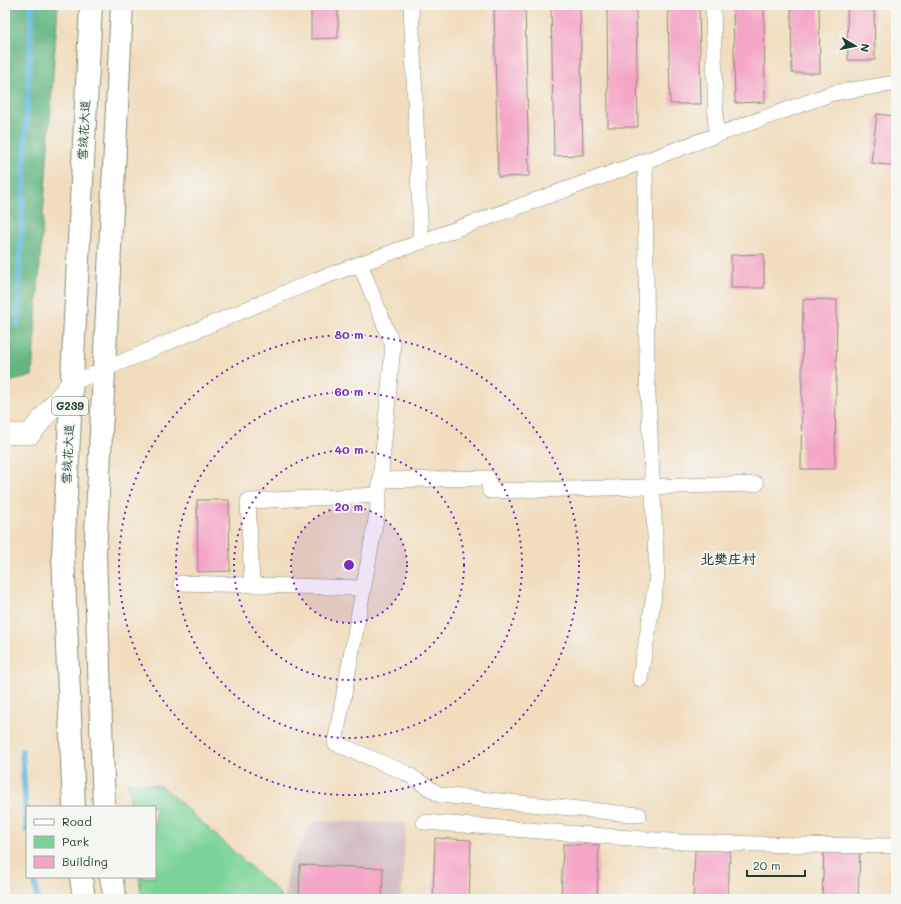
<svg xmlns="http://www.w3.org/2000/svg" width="901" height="904" viewBox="0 0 901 904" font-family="Mali,'LXGW WenKai TC',sans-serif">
<rect width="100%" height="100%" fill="#f6f6f2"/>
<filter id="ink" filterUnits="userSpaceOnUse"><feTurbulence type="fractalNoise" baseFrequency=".025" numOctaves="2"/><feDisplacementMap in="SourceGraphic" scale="8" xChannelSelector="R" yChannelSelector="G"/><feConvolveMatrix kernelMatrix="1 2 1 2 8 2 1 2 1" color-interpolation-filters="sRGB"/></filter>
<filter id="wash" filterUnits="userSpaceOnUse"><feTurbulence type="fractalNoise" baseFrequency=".012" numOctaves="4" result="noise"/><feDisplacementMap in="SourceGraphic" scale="16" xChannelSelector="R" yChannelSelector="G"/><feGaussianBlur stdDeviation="0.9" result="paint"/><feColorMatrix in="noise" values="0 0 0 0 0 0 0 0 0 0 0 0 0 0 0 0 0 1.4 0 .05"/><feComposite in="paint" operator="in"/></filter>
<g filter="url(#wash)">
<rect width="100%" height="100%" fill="#f1ddbe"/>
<path fill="#d2bec3" d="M314 821 406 823 401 899H285L288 867Z"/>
<path fill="#7bd399" stroke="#4d8866" d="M128 782 162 786 280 894V899H142L139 877H155V807H131Z"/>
<path fill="#64b581" stroke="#42795a" d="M5 5H58L32 376 5 383Z"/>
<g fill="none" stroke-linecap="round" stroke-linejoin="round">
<path stroke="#61b9de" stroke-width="6" d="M17 325 32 5
M22 751 27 830
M34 877 37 899"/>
</g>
<g id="blocks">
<path fill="#f5a5c6" d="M311 5H338V38L311 39Z
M494 5H525L529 176 498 177Z
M551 5H580L583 155 554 156Z
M607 5H636L638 127H608Z
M668 5H699L701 104H670Z
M733 5H764L765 102 735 103Z
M791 5H819L820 73H792Z
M847 5H874L875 60H848Z
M877 114 896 116V166L871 163Z
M764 254V288H731V255Z
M803 299 837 300 835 469H801Z
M197 500H229L230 571 198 572Z
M435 838 471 840 469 899H433Z
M563 844 599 845 597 899H561Z
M695 850 730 851 728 899H693Z
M824 850 860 851 858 899H822Z
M300 865 383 868 382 899H299Z"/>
</g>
</g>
<g filter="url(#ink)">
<use href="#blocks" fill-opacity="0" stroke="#888d79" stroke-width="1"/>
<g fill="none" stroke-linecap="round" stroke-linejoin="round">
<g stroke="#888d79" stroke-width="16">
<path id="street" d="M411 5 421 242
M713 5 716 135
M360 264 393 346 377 514 335 743 406 773 440 795 639 815
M72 383 318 279 833 93 896 83
M380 480 488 478 490 491 756 484
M181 583 363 588
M252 585 248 501 379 495
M640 679 657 577 647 374 645 161
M424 822 682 842 797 845 896 846"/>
</g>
<g stroke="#888d79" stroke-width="22">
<path id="secondary" d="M5 434H30L72 383"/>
</g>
<g stroke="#888d79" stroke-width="24">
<path id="highway" d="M74 807 63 555 91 5
M104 807 95 555 122 5
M81 877 84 899
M111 877 115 899"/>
</g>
<use href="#street" stroke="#fff" stroke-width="15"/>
<use href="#secondary" stroke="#fff" stroke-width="21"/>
<use href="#highway" stroke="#fff" stroke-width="22"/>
</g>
</g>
<circle cx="349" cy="565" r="58" fill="#7b2cbf" fill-opacity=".12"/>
<g fill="none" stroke="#7b2cbf" stroke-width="2" stroke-dasharray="2 4">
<circle cx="349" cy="565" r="58"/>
<circle cx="349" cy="565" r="115"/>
<circle cx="349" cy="565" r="173"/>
<circle cx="349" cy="565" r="230"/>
</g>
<g text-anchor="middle" stroke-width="4" stroke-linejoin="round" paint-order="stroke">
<rect fill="#f6f6f2" stroke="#60746d" stroke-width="1" x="52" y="397" width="36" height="18" rx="3"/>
<g font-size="11" font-weight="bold" fill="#1f3d34">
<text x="70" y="410">G239</text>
</g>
<g font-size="12" fill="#1f3d34" stroke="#f6f6f2">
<text transform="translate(84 130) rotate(-87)" y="4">雪绒花大道</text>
<text transform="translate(68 454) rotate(-87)" y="4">雪绒花大道</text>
</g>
<g font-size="14" font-weight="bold" fill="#1f3d34" stroke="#f6f6f2">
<text x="728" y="564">北樊庄村</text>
</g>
</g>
<circle cx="349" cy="565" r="6" fill="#7b2cbf" stroke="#f6f6f2" stroke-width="2"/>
<g font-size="12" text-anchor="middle" font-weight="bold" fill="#7b2cbf" stroke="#f6f6f2" stroke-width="4" stroke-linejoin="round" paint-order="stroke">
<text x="349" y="339">80 m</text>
<text x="349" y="396">60 m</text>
<text x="349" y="454">40 m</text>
<text x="349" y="511">20 m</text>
</g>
<rect width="901" height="904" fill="none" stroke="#f6f6f2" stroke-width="20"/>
<rect x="26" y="806" width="130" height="72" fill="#f6f6f2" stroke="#a0aca6"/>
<rect x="34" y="819" width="20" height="6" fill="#ffffff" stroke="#a0aca6"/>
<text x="62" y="826" font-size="12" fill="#1f3d34">Road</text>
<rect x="34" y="836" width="20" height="12" fill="#7bd399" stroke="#a0aca6"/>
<text x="62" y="846" font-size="12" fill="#1f3d34">Park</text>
<rect x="34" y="856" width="20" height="12" fill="#f5a5c6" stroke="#a0aca6"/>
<text x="62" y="866" font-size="12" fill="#1f3d34">Building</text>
<g transform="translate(855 46) rotate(100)" stroke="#f6f6f2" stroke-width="3" paint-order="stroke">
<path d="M0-3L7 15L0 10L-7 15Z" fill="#1f3d34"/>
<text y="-6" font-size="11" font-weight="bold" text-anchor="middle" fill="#1f3d34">N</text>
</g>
<path d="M747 870v6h58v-6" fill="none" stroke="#1f3d34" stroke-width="2"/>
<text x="753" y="870" font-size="12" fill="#1f3d34" stroke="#f6f6f2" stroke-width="3" paint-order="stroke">20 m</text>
</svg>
